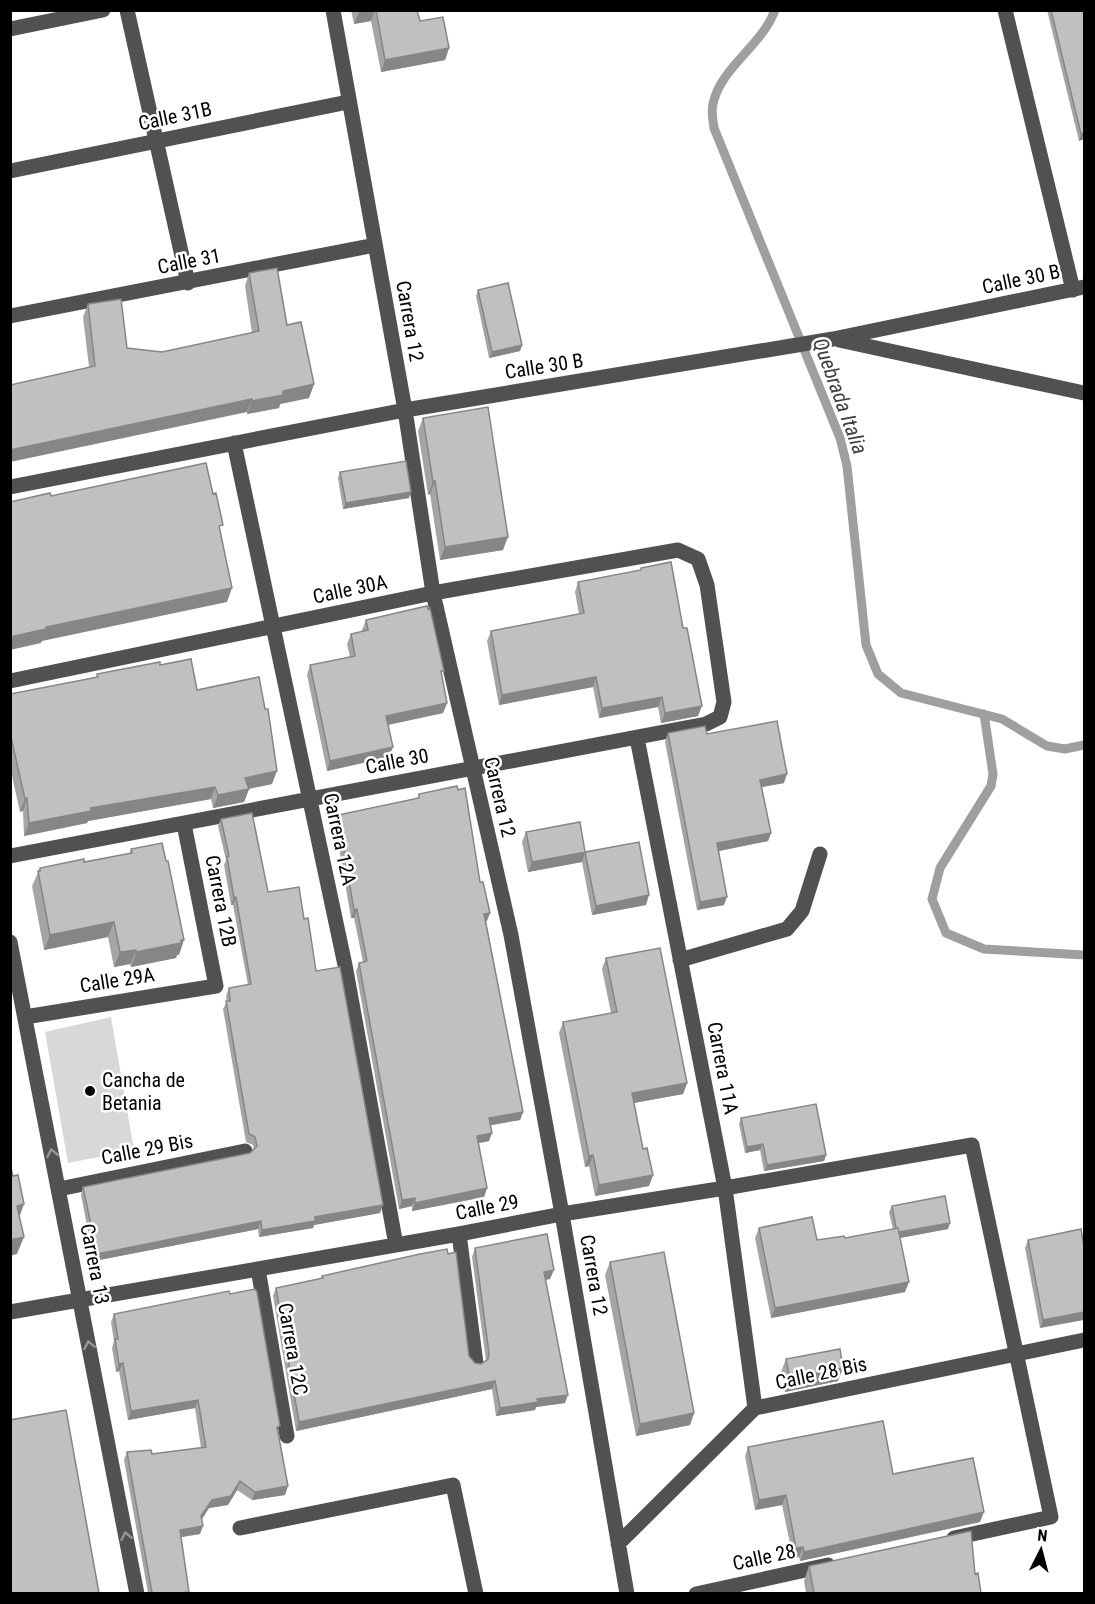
<svg xmlns="http://www.w3.org/2000/svg" width="1095" height="1604" font-family="'Roboto Condensed',sans-serif">
	<style>
		.green { fill: #d8d8d8 }
		.lines { fill: none; stroke-linecap: round; stroke-linejoin: round }
		.stream { stroke: #9f9f9f; stroke-width: 9 }
		.minor { stroke: #515151; stroke-width: 15 }
		.wall { fill: #a5a5a5 }
		.shaded-wall { fill: #868686 }
		.building { fill: #c0c0c0; stroke: #868686; stroke-width: 1.5 }
		.oneway { stroke: #979797 }
		.poi-dot { fill: #000; stroke: #fff; stroke-width: 2 }
		.labels { text-anchor: middle; stroke-width: 5; stroke-linejoin: round; paint-order: stroke }
		.street-label { font-size: 20px; fill: #000; stroke: #fff }
		.poi-label { font-size: 20px; fill: #000; stroke: #fff; text-anchor: start }
		.water-label { font-size: 21px; font-style: italic; fill: #404040; stroke: #fff }
	</style>
	<rect width="100%" height="100%" fill="#fff"/>
	<!-- green -->
	<path class="green" d="M111,1017L134,1150L68,1163L45,1032Z"/>
	<g class="lines">
		<!-- stream -->
		<path class="stream" d="M775,10C762,46 720,68 713,104C711,111 713,121 714,128L840,438L847,466L866,645L878,674L901,693L1002,719L1047,746L1065,749L1084,745
			M984,714L993,774L991,786L940,868L932,899L946,933L984,949L1084,955"/>
		<!-- minor -->
		<path class="minor" d="M127,10L188,283
			M333,10L405,410L433,593L511,935L562,1214L627,1594
			M1005,10L1073,290
			M10,29L103,10
			M10,171L348,102
			M10,316L375,245
			M839,340L1084,393
			M234,443L345,965L396,1245
			M10,487L405,410L833,339L1084,287
			M10,681L433,593L678,550L698,559L707,585L724,702L720,717L706,724L10,856
			M637,738L725,1188L755,1408
			M10,942L137,1594
			M680,960L787,929L802,911L820,854
			M25,1017L216,986L184,824
			M59,1189L245,1151
			M459,1234L476,1363
			M258,1269L287,1436
			M10,1312L459,1234L562,1214L725,1188L972,1145L1051,1517L954,1538
			M240,1528L453,1485L476,1594
			M618,1544L755,1408L1084,1340
			M696,1594L828,1565"/>
	</g>
	<!-- wall -->
	<path class="wall" d="M351,10H417L420,21L449,48L445,60L381,72L371,21L354,24Z
		M1047,10H1084V139L1079,141Z
		M249,273L287,325L314,384L309,398L280,404L279,408L247,414V412L89,367L83,317L88,304L127,348L162,352L252,333L245,286Z
		M478,290L522,345L520,351L489,358L476,296Z
		M423,418L503,550L440,560L430,494L428,495L418,431Z
		M340,472L409,498L343,509L338,478Z
		M641,568L698,716L661,723L658,707L599,718L593,687L499,705L487,641L491,631L579,614L575,592L578,582L640,570Z
		M366,620L442,677L447,703L443,713L388,725L389,757L327,771L307,675L310,665L350,657L347,644L351,634L362,632V630Z
		M160,665L197,690L272,784L249,789L244,802L213,808L211,799L88,821L87,823L24,836L23,811L20,812L10,767V694L96,677L97,674Z
		M668,733L707,734L784,783L762,787L771,833L768,841L719,851L724,905L697,910L665,742Z
		M419,794L487,921H486L523,1112L520,1120L491,1125L489,1141L478,1143L487,1188L484,1197L412,1211V1206L399,1209L356,971L359,963L363,962L354,918H351L335,824L338,815L417,798Z
		M221,819L268,892L304,919L316,971L380,1213L314,1225L313,1228L259,1237L258,1229L94,1261L81,1195L83,1187L250,1153L254,1149L253,1145L246,1142L223,1009L227,1001L226,996L229,988L248,985L233,905H231L224,865L226,860L218,826Z
		M526,832L585,852L646,905L592,915L582,862L528,872L522,842Z
		M131,849L179,955H177L176,958L131,967L130,964L114,967L108,937L44,950L32,886L40,868L84,862L130,853Z
		M606,958L687,1083L683,1094L634,1103L643,1149L653,1175L649,1186L595,1196L589,1166L585,1167L559,1033L563,1022L611,1013L602,969Z
		M741,1118L826,1155L824,1161L764,1171L760,1150L745,1153L739,1124Z
		M892,1206L948,1229L900,1238L905,1292L771,1318L755,1238L759,1228L817,1240L845,1238L893,1229L889,1212Z
		M1028,1240L1084,1247L1040,1328L1025,1248Z
		M475,1248L550,1279L546,1280L565,1403L536,1407L535,1410L496,1416L492,1389L296,1431L273,1296L276,1288L321,1278L322,1276L469,1356L475,1363L481,1364L486,1361L472,1257Z
		M610,1262L694,1413L690,1425L636,1436L605,1275Z
		M114,1314L278,1431L285,1495L252,1500L237,1490L228,1505L209,1508L202,1519L200,1534L181,1537L189,1592L188,1593H148L124,1460L127,1452L152,1454L201,1448L195,1408L128,1420L119,1371L116,1372L112,1348L114,1341L111,1322Z
		M786,1359L838,1381L785,1392L781,1372Z
		M748,1447L893,1474L980,1522L800,1561L799,1557L793,1558L782,1505L755,1510L745,1456Z
		M809,1566L975,1574L981,1593H806L804,1581Z"/>
	<!-- shaded-wall -->
	<path class="shaded-wall" d="M367,10H375L371,21L354,24L359,12Z
		M449,48L445,60L381,72L385,60Z
		M1084,133V139L1079,141L1081,134Z
		M522,345L520,351L489,358L492,352Z
		M314,384L309,398L280,404L279,408L247,414L252,401L283,391Z
		M252,399L247,412L10,462V450Z
		M435,481L430,494L428,495L433,482Z
		M411,492L409,498L343,509L346,503Z
		M508,537L503,550L440,560L445,547Z
		M232,588L227,602L42,641L41,643L10,650V637L46,627Z
		M596,677L593,687L499,705L502,695Z
		M662,697L658,707L599,718L602,708Z
		M447,703L443,713L382,726L386,716Z
		M702,706L698,716L661,723L665,713Z
		M393,747L389,757L327,771L330,761Z
		M277,771L272,784L241,790L245,778Z
		M787,774L784,783L757,788L760,780Z
		M215,787L211,799L88,821L87,823L24,836L29,823L91,808Z
		M249,789L244,802L213,808L218,795Z
		M27,798L23,811L20,812L25,799Z
		M771,833L768,841L714,852L717,843Z
		M585,852L582,862L528,872L532,862Z
		M649,895L646,905L592,915L596,906Z
		M236,897L233,905H231L234,898Z
		M727,897L724,905L697,910L700,902Z
		M357,909L354,918H351L354,910Z
		M490,913L487,921L481,922L484,914Z
		M114,922L108,937L44,950L50,935Z
		M181,940H184L179,955H177L176,958L131,967L136,952Z
		M136,950L130,964L114,967L120,952Z
		M687,1083L683,1094L628,1104L632,1093Z
		M523,1112L520,1120L486,1126L489,1118Z
		M492,1133L489,1141L474,1144L477,1136Z
		M763,1144L760,1150L745,1153L747,1147Z
		M593,1155L589,1166L585,1167L589,1156Z
		M826,1155L824,1161L764,1171L767,1165Z
		M653,1175L649,1186L595,1196L599,1185Z
		M487,1188L484,1197L412,1211L415,1203Z
		M415,1198L412,1206L399,1209L402,1200Z
		M24,1204L18,1221L17,1206Z
		M383,1205L380,1213L314,1225L313,1228L259,1237L262,1230L315,1217Z
		M261,1221L258,1229L94,1261L97,1254Z
		M950,1223L948,1229L894,1239L896,1233Z
		M24,1237L17,1254L10,1256V1240Z
		M554,1270L550,1279L541,1280L544,1272Z
		M909,1282L905,1292L771,1318L775,1308Z
		M1084,1312V1320L1040,1328L1043,1320Z
		M123,1363L119,1371L116,1372L119,1364Z
		M843,1368L838,1381L785,1392L790,1379Z
		M495,1381L492,1389L296,1431L299,1422Z
		M568,1395L565,1403L536,1407L535,1410L496,1416L500,1408L537,1399Z
		M198,1400L195,1408L128,1420L131,1411Z
		M694,1413L690,1425L636,1436L640,1424Z
		M240,1481L237,1490L228,1505L209,1508L198,1525L201,1516L212,1500Z
		M288,1486L285,1495L252,1500L255,1492Z
		M786,1495L782,1505L755,1510L759,1500Z
		M984,1512L980,1522L800,1561L804,1552Z
		M203,1526L200,1534L176,1538L180,1530Z
		M803,1547L799,1557L793,1558L796,1548Z"/>
	<!-- building -->
	<path class="building" d="M376,10H417L420,21L443,17L449,48L385,60Z
		M1051,10H1084V133L1081,134Z
		M277,268L287,325L301,322L314,384L283,391V395L252,401V399L10,450V385L95,366L88,304L121,299L127,348L162,352L259,331L249,273Z
		M508,283L522,345L492,352L478,290Z
		M488,407L508,537L445,547L435,481L433,482L423,418Z
		M406,461L411,492L346,503L340,472Z
		M206,463L213,494L216,493L223,525L219,526L232,588L46,627V629L10,637V502L50,493L51,496Z
		M671,562L683,628H687L702,706L665,713L662,697L602,708L596,677L502,695L491,631L584,613L578,582L641,570V568Z
		M427,606L428,609L430,608L444,671H441L447,703L386,716L393,747L330,761L310,665L355,656L351,634L368,630L366,620Z
		M191,659L197,690L259,677L265,709H268L277,771L245,778L249,789L218,795L215,787L91,808V811L29,823L27,798L25,799L10,733V694L98,677L97,674L160,662V665Z
		M777,721L787,774L760,780L771,833L717,843L727,897L700,902L668,733L705,726L707,734Z
		M457,786L458,790L465,788L480,882H483L490,913L484,914L523,1112L489,1118L492,1133L477,1136L487,1188L415,1203V1198L402,1200L359,963L367,961L357,909L354,910L338,815L419,798V794Z
		M252,813L268,892L299,887L304,919L308,918L316,971L340,967L383,1205L315,1217V1221L262,1230L261,1221L97,1254L83,1187L250,1153L257,1146L255,1137L249,1134L226,1001H230L229,988L251,984L236,897L234,898L227,857L229,856L221,819Z
		M580,822L585,852L639,842L649,895L596,906L585,852L532,862L526,832Z
		M162,843L166,861H168L184,940H181V943L136,952V950L120,952L114,922L50,935L38,871H40V868L84,859V862L132,853L131,849Z
		M660,948L687,1083L632,1093L643,1149L647,1148L653,1175L599,1185L593,1155L589,1156L563,1022L617,1012L606,958Z
		M816,1104L826,1155L767,1165L763,1144L747,1147L741,1118Z
		M10,1164L13,1176L18,1175L24,1204L17,1206L24,1237L10,1240Z
		M945,1196L950,1223L899,1232L898,1228H896L892,1206Z
		M812,1217L817,1240L844,1236L845,1238L898,1228L909,1282L775,1308L759,1228Z
		M1081,1229L1084,1247V1312L1043,1320L1028,1240Z
		M547,1234L554,1270L544,1272L568,1395L537,1399L538,1402L500,1408L495,1381L299,1422L276,1288L323,1278L322,1276L420,1254L447,1249L448,1254L456,1252L469,1356L475,1363L481,1364L488,1359L489,1353L475,1248Z
		M664,1252L694,1413L640,1424L610,1262Z
		M255,1289L257,1292L280,1426L277,1427L288,1486L255,1492L240,1481L231,1496L212,1500L201,1516L203,1526L180,1530L189,1592L179,1593H152L127,1452L151,1450L152,1454L206,1447L198,1400L131,1411L123,1363L119,1364L115,1339H118L114,1314L229,1291L230,1294Z
		M840,1349L843,1368L790,1379L786,1359Z
		M66,1410L99,1593H10V1420Z
		M883,1421L893,1474L973,1458L984,1512L804,1552L803,1547L796,1548L786,1495L759,1500L748,1447Z
		M971,1531L975,1574L978,1573L981,1593H814L809,1566Z"/>
	<!-- one-way arrows -->
	<defs><path id="oneway-chevron" d="M-2-3.5L2.5 0L-2 3.5" fill="none" stroke-width="1.6" stroke-linecap="round" stroke-linejoin="round" transform="scale(1.5)"/></defs>
	<g class="oneway">
		<use href="#oneway-chevron" transform="translate(52 1153) rotate(-101)"/>
		<use href="#oneway-chevron" transform="translate(89 1345) rotate(-101)"/>
		<use href="#oneway-chevron" transform="translate(126 1536) rotate(-101)"/>
	</g>
	<!-- markers -->
	<circle class="poi-dot" cx="90" cy="1091" r="6"/>
	<g class="labels">
		<!-- street labels -->
		<g class="street-label">
			<text transform="translate(175 116) rotate(-12)" y="7">Calle 31B</text>
			<text transform="translate(189 261) rotate(-11)" y="7">Calle 31</text>
			<text transform="translate(1021 279) rotate(-12)" y="7">Calle 30 B</text>
			<text transform="translate(410 321) rotate(80)" y="7">Carrera 12</text>
			<text transform="translate(544 366) rotate(-9)" y="7">Calle 30 B</text>
			<text transform="translate(350 589) rotate(-12)" y="7">Calle 30A</text>
			<text transform="translate(397 761) rotate(-11)" y="7">Calle 30</text>
			<text transform="translate(500 797) rotate(77)" y="7">Carrera 12</text>
			<text transform="translate(340 839) rotate(78)" y="7">Carrera 12A</text>
			<text transform="translate(221 901) rotate(79)" y="7">Carrera 12B</text>
			<text transform="translate(117 980) rotate(-9)" y="7">Calle 29A</text>
			<text transform="translate(723 1068) rotate(79)" y="7">Carrera 11A</text>
			<text transform="translate(147 1149) rotate(-11)" y="7">Calle 29 Bis</text>
			<text transform="translate(487 1207) rotate(-11)" y="7">Calle 29</text>
			<text transform="translate(95 1264) rotate(79)" y="7">Carrera 13</text>
			<text transform="translate(594 1275) rotate(80)" y="7">Carrera 12</text>
			<text transform="translate(293 1349) rotate(80)" y="7">Carrera 12C</text>
			<text transform="translate(821 1373) rotate(-12)" y="7">Calle 28 Bis</text>
			<text transform="translate(764 1557) rotate(-12)" y="7">Calle 28</text>
		</g>
		<!-- poi labels -->
		<g class="poi-label">
			<text x="102" y="1087">Cancha de<tspan x="102" dy="23">Betania</tspan></text>
		</g>
		<!-- water labels -->
		<g class="water-label">
			<text transform="translate(840 396) rotate(70)" y="7">Quebrada Italia</text>
		</g>
	</g>
	<!-- border -->
	<rect width="1095" height="1604" fill="none" stroke="#000000" stroke-width="24"/>
	<!-- north arrow -->
	<g transform="translate(1041 1550) rotate(6)" stroke="#ffffff" stroke-width="4.5" paint-order="stroke">
	<path d="M0-4.5L10 22L0 15L-10 22Z" fill="#000000"/>
	<text y="-9" font-size="16" font-weight="bold" text-anchor="middle" fill="#000000">N</text>
	</g>
</svg>
